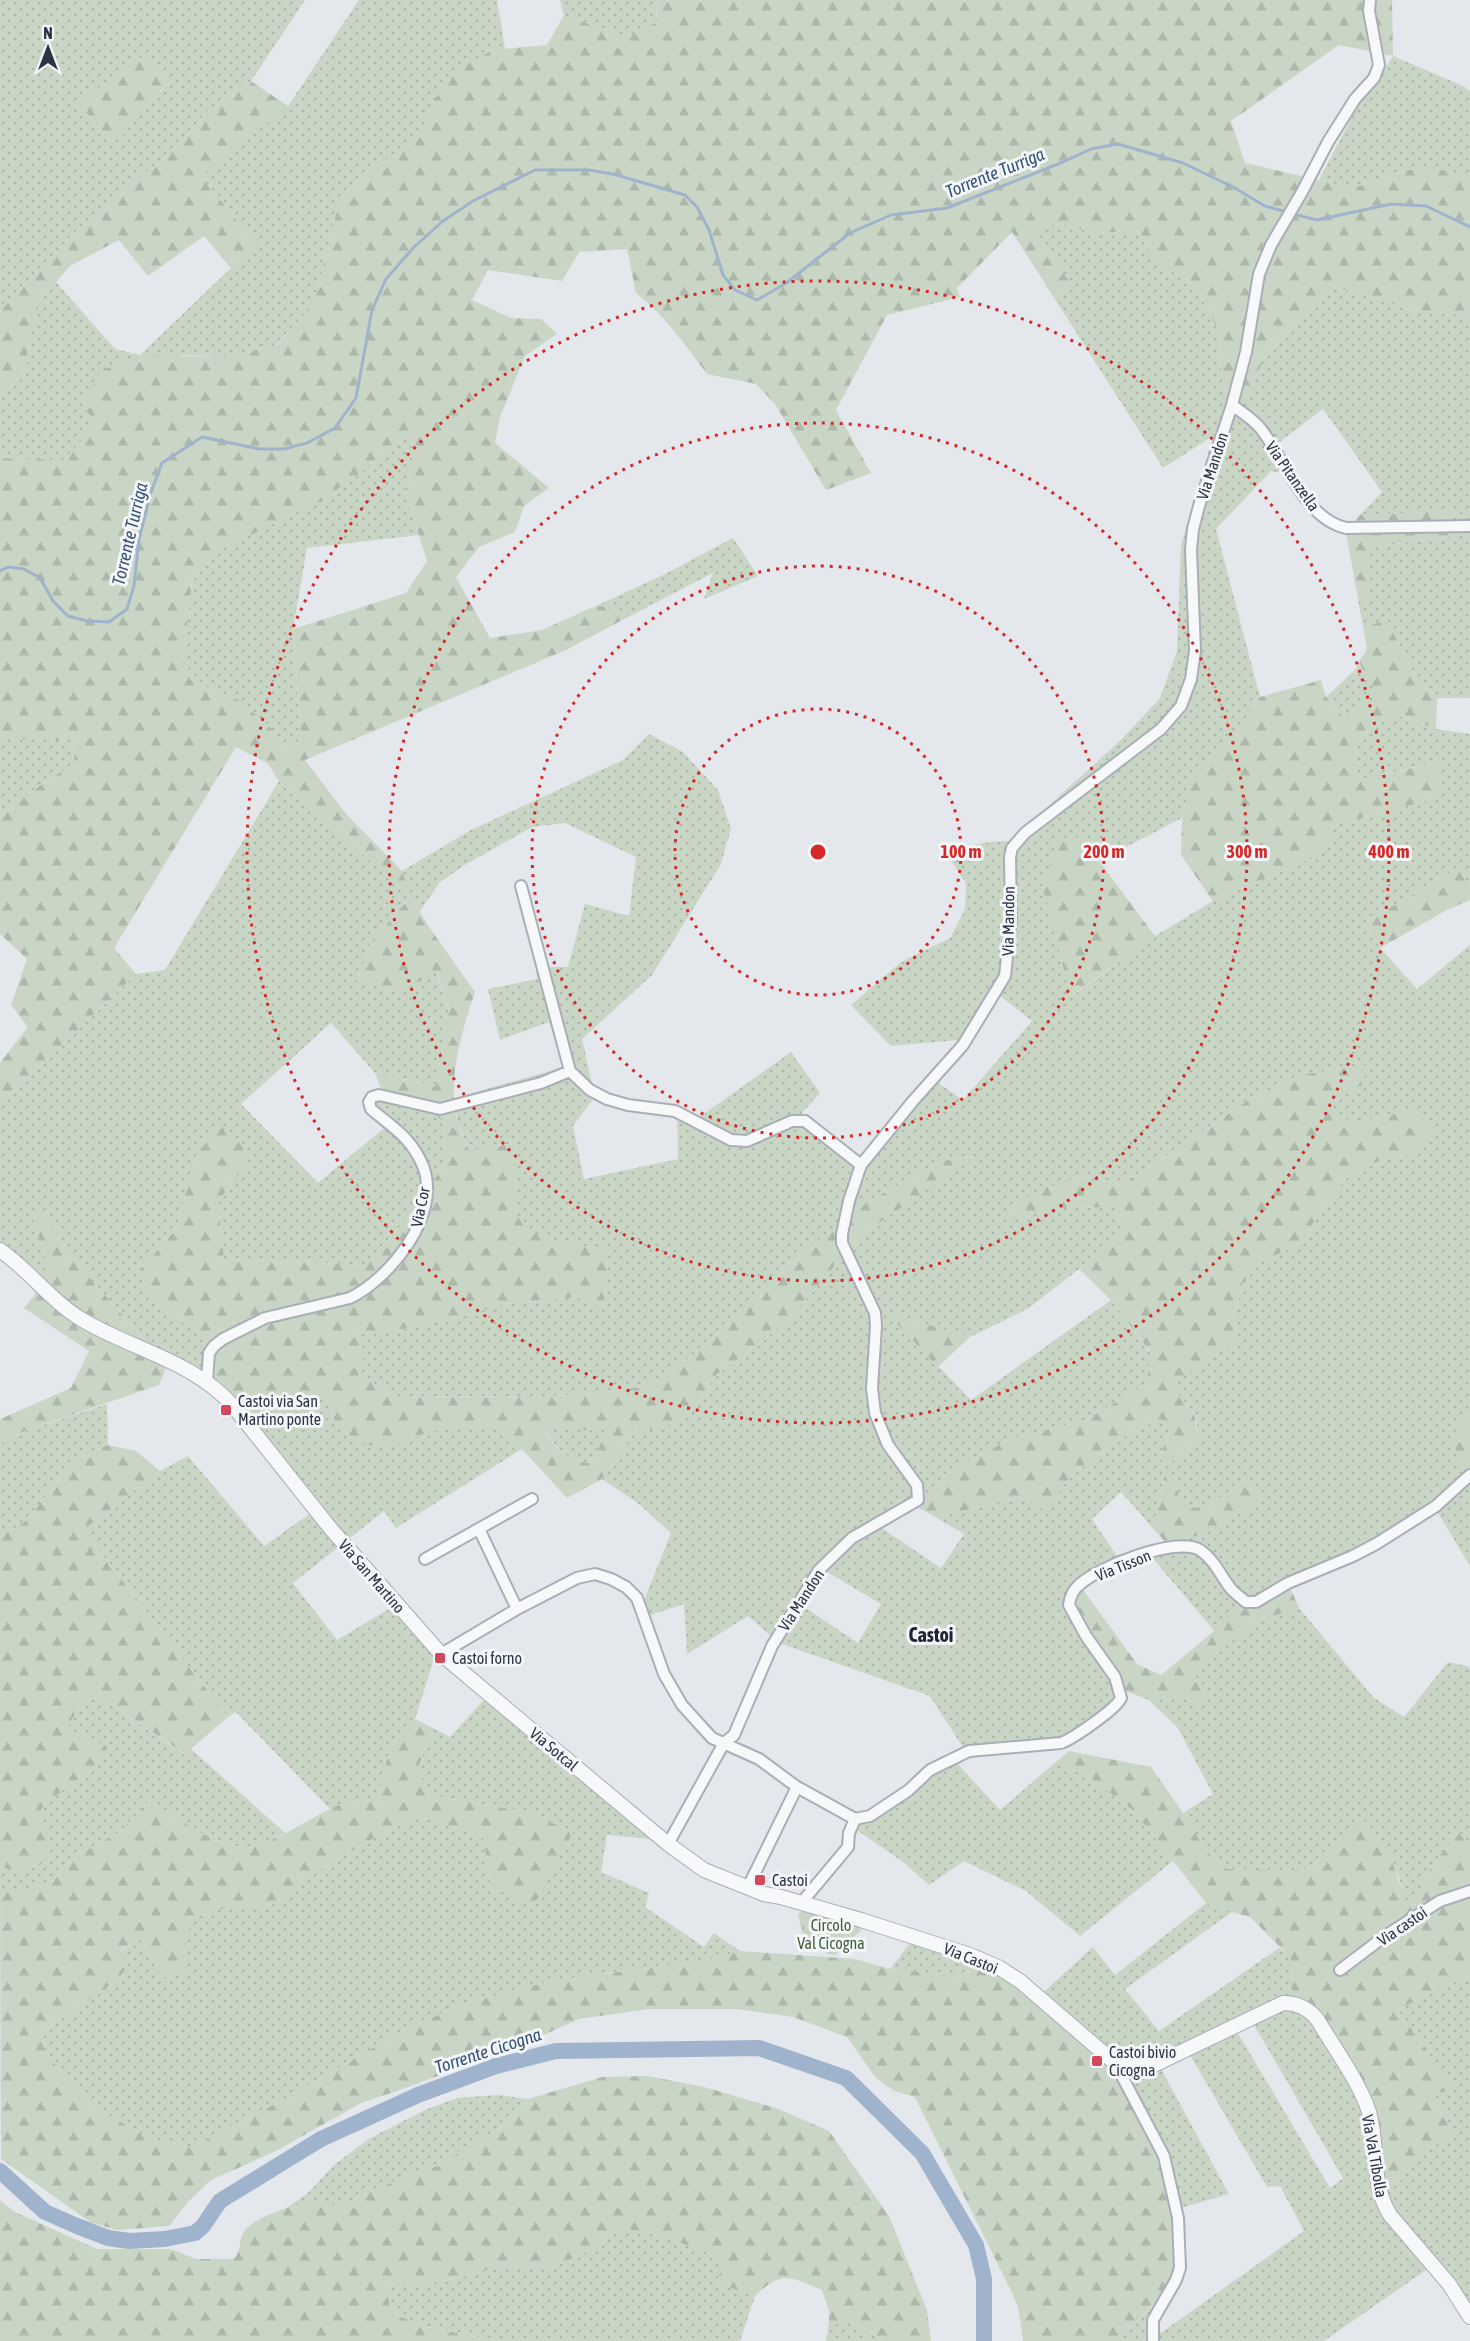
<svg xmlns="http://www.w3.org/2000/svg" width="1470" height="2341" font-family="'Asap Condensed',sans-serif">
	<style>
		.grass { fill: url(#grass-dots); fill-rule: evenodd }
		.forest { fill: url(#forest-firs); fill-rule: evenodd }
		.park { fill: url(#park-tufts) }
		.lines { fill: none; stroke-linecap: round; stroke-linejoin: round }
		.stream { stroke: #9fb4cc; stroke-width: 3 }
		.river { stroke: #9fb4cc; stroke-width: 16 }
		.minor-casing { stroke: #a9aeb7; stroke-width: 14 }
		.tertiary-casing { stroke: #a9aeb7; stroke-width: 16 }
		.minor { stroke: #f7f8fa; stroke-width: 10 }
		.tertiary { stroke: #f7f8fa; stroke-width: 14 }
		.ring { fill: none; stroke: #d62828; stroke-width: 3; stroke-dasharray: 3 6 }
		.poi-dot { fill: #d1495b; stroke: #f4f6f9; stroke-width: 2 }
		.labels { text-anchor: middle; stroke-width: 6; stroke-linejoin: round; paint-order: stroke }
		.street-label { font-size: 16px; fill: #2b3445; stroke: #f4f6f9 }
		.poi-label { font-size: 16px; fill: #2b3445; stroke: #f4f6f9; text-anchor: start }
		.park-label { font-size: 16px; fill: #3f6138; stroke: #f4f6f9 }
		.water-label { font-size: 18px; font-style: italic; fill: #34527a; stroke: #f4f6f9 }
		.quarter-label { font-size: 20px; font-weight: bold; fill: #1d2536; stroke: #f4f6f9 }
		.centre { fill: #d62828; stroke: #f4f6f9; stroke-width: 3 }
		.ring-label { font-size: 18px; text-anchor: middle; font-weight: bold; fill: #d62828; stroke: #f4f6f9; stroke-width: 6; stroke-linejoin: round; paint-order: stroke }
	</style>
	<defs>
		<pattern id="grass-dots" width="8" height="8" patternUnits="userSpaceOnUse" patternTransform="scale(1.5)"><rect width="8" height="8" fill="#c9d6c5"/><path d="M2 2h.1M6 6h.1" fill="none" stroke="#adb8ab" stroke-width="1.8" stroke-linecap="round"/></pattern>
		<pattern id="forest-firs" width="22" height="20" patternUnits="userSpaceOnUse" patternTransform="scale(1.5)"><rect width="22" height="20" fill="#c9d6c5"/><path d="M5 1l3.5 6h-7zM16 11l3.5 6h-7z" fill="#adb8ab"/></pattern>
		<pattern id="park-tufts" width="24" height="20" patternUnits="userSpaceOnUse" patternTransform="scale(1.5)"><rect width="24" height="20" fill="#c9d6c5"/><path d="M3 7l-1-3M5 7V3M7 7l1-3M15 17l-1-3M17 17v-4M19 17l1-3" fill="none" stroke="#adb8ab"/></pattern>
	</defs>
	<rect width="100%" height="100%" fill="#e4e7ec"/>
	<!-- grass -->
	<path class="grass" d="M0,0H305L251,81L206,112L177,148L140,177L105,210L74,233L0,311ZM147,53L169,83L148,104Z
		M359,0H497L505,49L493,50L435,100L420,137L355,181L338,206L314,304L276,345L226,357L181,355L96,425L63,461L0,458V394L9,389L26,367L30,334L40,301L56,282L115,349L140,355L256,244L201,176L278,99L288,106Z
		M560,0H656L657,22L626,37L564,15Z
		M1393,56L1463,86L1470,91V178L1442,170H1409L1353,188L1319,180L1353,115Z
		M1061,224L1095,233L1136,231L1160,264L1195,285L1218,330L1223,391L1248,396L1263,360L1330,285L1412,310L1463,315L1470,318V698H1437L1415,677L1387,620L1363,627L1358,599L1370,596V547L1450,537L1451,511L1360,515L1382,492L1323,409L1269,450L1283,473L1271,471L1216,529L1260,697L1239,730L1192,775L1182,818L1099,861L1087,837L1056,936L1072,996L1155,936L1213,901L1321,854L1335,825L1436,798L1438,762L1363,779L1353,766L1358,738L1394,714L1436,729L1470,734V888L1459,867L1364,923L1380,948L1417,989L1470,945V1411L1450,1439L1470,1481V1566L1437,1511L1290,1587L1242,1608L1215,1632L1151,1556L1167,1544L1203,1534L1262,1500L1248,1481L1205,1507L1181,1508L1176,1484L1165,1474L1153,1528L1121,1492L1092,1519L1123,1565L1081,1587L1075,1610L1080,1613L1126,1691L1100,1720L1061,1747L964,1749L930,1696L779,1643L748,1616L687,1654L684,1604L647,1616L643,1603L671,1533L639,1504L602,1479L634,1432L665,1427L691,1412L717,1374L754,1348L790,1318L861,1235L973,1157L940,1161L863,1205L789,1264L757,1301L685,1361L644,1387L584,1394L536,1397L396,1396L359,1375L363,1353L359,1334L436,1325L504,1304L576,1297L603,1307L609,1250L557,1242L525,1229L513,1206L517,1143L469,1151L457,1120L455,1098L564,1067L549,1022L500,1040L488,989L537,979L536,967H568L585,904L629,916L636,857L565,823L532,827L465,865L440,882L420,911L411,897L370,943L357,981L398,992L436,971L449,1009L436,1086L375,1073L331,1023L241,1104L318,1183L390,1123L373,1112L372,1097L435,1112L444,1124L447,1161L411,1214L366,1265L224,1259L218,1202L252,1155L197,1153L176,1229L138,1272L158,1308L215,1341L216,1385L167,1366L69,1254L44,1208L33,1219L46,1260L36,1293L11,1263L0,1256V1104L136,974L165,970L279,781L410,896L402,871L471,830L623,760L649,734L683,752L718,790L731,829L721,864L652,975L582,1039L595,1097L573,1126L584,1179L678,1159L677,1108L698,1118L791,1052L820,1093L801,1114L866,1168L937,1082L963,1100L1032,1021L991,989L959,1040L891,1046L851,1005L901,962L950,938L965,909L966,883L946,853C967,845 987,841 1010,841L1122,739L1160,698L1177,651L1181,546L1213,436L1163,468L1058,304L1070,283L1033,227ZM1301,1075L1364,1084L1332,1102L1336,1118L1357,1122L1414,1110L1417,1153L1373,1163L1348,1176L1318,1213L1305,1241L1259,1263L1242,1285L1234,1318L1235,1342L1170,1384L1196,1416L1198,1440L1181,1457L1163,1465L1160,1455L1170,1433L1160,1419L1115,1441L1071,1476L1044,1509L1021,1498L935,1517L964,1534L941,1568L877,1525L917,1507L921,1509L945,1474L1010,1439L1086,1420L1146,1384L1151,1354L1111,1300L971,1400L887,1313L970,1337L1029,1308L1079,1269L1122,1231L1115,1207L1059,1208L1007,1219L1013,1206L1079,1176L1123,1185L1247,1101ZM817,1566L881,1604L858,1643L794,1600Z
		M418,435L406,493L419,535L307,548L293,629L301,739L284,752L274,731L239,701L204,686L183,663L192,581L221,549L264,527L360,473L397,441Z
		M733,538L758,576L704,599L713,573L630,616L598,605L663,575Z
		M1359,662L1379,696L1344,717L1326,697L1355,670Z
		M0,735L27,740H73L75,764L32,791L0,816Z
		M325,1395L334,1420L407,1442L427,1432L456,1427H494L522,1449L396,1528L384,1511L293,1583L337,1640L394,1606L435,1656L415,1719L396,1739L386,1763L377,1802L353,1801L331,1810L236,1712L228,1717L83,1530L160,1471L188,1456L264,1546L318,1508L259,1434Z
		M107,1404L108,1445L75,1460L26,1521L0,1537V1444L22,1432Z
		M541,1424L564,1430H605L598,1451L588,1463C562,1458 555,1446 541,1424Z
		M1299,1608L1373,1697L1404,1717L1448,1662L1470,1667V1843L1458,1833L1430,1868L1416,1899L1405,1901L1399,1877L1365,1822L1330,1853L1306,1869L1285,1871L1253,1870L1227,1869L1207,1852L1183,1813L1213,1794L1178,1728L1149,1700L1169,1695L1196,1702L1208,1697L1193,1674L1256,1621Z
		M493,1690L660,1840L607,1835L601,1872L649,1893L645,1907L704,1947L714,1933L740,1951L705,1961L554,1980L461,2005L405,2029L294,2094L192,2147L148,2138L96,2107L72,2088L44,2049L43,2031L118,1980L121,1951L140,1938L162,1977L185,1974V1947L191,1918L222,1909L275,1904L304,1879L379,1835L418,1816L483,1835L491,1889L565,1843L573,1832L528,1812L429,1795L418,1767L433,1728L450,1737Z
		M84,1696L108,1702L184,1754L191,1749L285,1833C277,1837 268,1844 259,1846C220,1854 181,1820 150,1800L120,1832L76,1856L54,1880L14,1894L0,1889V1867L22,1872L51,1860L40,1809L68,1786L96,1767L106,1746L66,1731Z
		M954,1760L1000,1810L1057,1761L1093,1780L1134,1811L1173,1861L1080,1936L1026,1891L964,1861L929,1885L903,1862L857,1830L863,1816H870Z
		M1206,1903L1213,1907L1232,1912L1125,1989L1159,2031L1279,1948L1292,1958L1291,1978L1364,2110L1396,2186L1418,2157L1452,2134L1398,2010L1433,1991L1470,1976V2314L1429,2268L1324,2341H1115L1152,2307L1161,2333L1304,2231L1280,2186L1267,2187L1190,2055L1161,2069L1229,2194L1174,2210L1156,2156L1118,2079L1035,2000L1093,1947L1115,1975ZM1253,2023L1343,2178L1330,2188L1236,2030Z
		M912,1941L985,1965L961,1977L890,1969Z
		M498,2095L528,2099L497,2131L463,2148L444,2164L408,2175L337,2207C319,2200 305,2203 287,2208L308,2193L334,2165L370,2138L425,2110L457,2098Z
		M628,2229L660,2235L721,2258L725,2286L755,2296L740,2341H499L427,2327L398,2316L389,2305L390,2287L393,2283L425,2284L458,2278L491,2269L558,2265L599,2246L617,2232Z
		M829,2322H852L884,2341H826Z"/>
	<!-- forest -->
	<path class="forest" d="M656,0H1392L1393,56L1339,45L1231,121L1245,163L1353,188L1409,170H1442L1470,178V318L1463,315L1412,310L1330,285L1263,360L1248,396L1223,391L1218,330L1195,285L1160,264L1136,231L1095,233L1061,224L1033,227L1070,283L1058,304L1012,232L957,288L960,297L887,315L836,410L871,473L826,490L775,404L756,384L707,374C685,345 665,315 636,293L627,249L579,252L562,281L488,270L472,300L511,318L541,319L557,334L525,356L500,417L495,443L549,488L524,506L515,532L479,547L456,577L490,638L542,630L598,605L630,616L566,650L305,760L347,815L402,871L411,897L429,927L475,992C462,1031 447,1079 457,1120C460,1131 465,1141 469,1151L517,1143L513,1206L525,1229L557,1242L609,1250L603,1308L576,1297L504,1304L436,1325L359,1334L364,1353L359,1375L396,1396L536,1397L584,1394L644,1387L685,1361L757,1301L789,1264L863,1205L940,1161L975,1157L861,1235L790,1318L754,1348L717,1374L691,1412L665,1427L634,1432L602,1479L567,1498L522,1449L494,1427H456L427,1432L407,1442L377,1447L348,1439L334,1420L325,1395L259,1434L216,1385L215,1341L158,1308L138,1272L176,1229L197,1153L222,1125L252,1155L218,1202L224,1259L366,1265L411,1214L447,1161L444,1124L435,1113L384,1096L375,1073L436,1086L449,1009L437,972L398,992L357,981L370,943L411,897L279,781L268,764L236,747L114,948L136,974L0,1104V1063L28,1027L11,1005L27,959L0,934V816L32,791L75,763L73,740H27L0,735V458L63,460L96,425L83,404L101,371L140,355L226,357L277,345L314,303L338,206L355,181L420,137L435,99L455,71L493,50L547,45L564,15L626,37L657,22ZM417,435L406,493L427,561L406,593L293,629L301,739L284,751L274,731L239,700L204,686L183,663L192,581L221,549L319,502L360,473L397,441ZM542,1425L564,1430H605L598,1451L588,1463C565,1459 551,1445 542,1425Z
		M147,53L169,82L148,104L119,140L105,134L78,103Z
		M251,81L288,106L201,176L256,244L231,268L204,236L148,276L119,240L70,266L40,301L30,334L26,367L9,389L0,394V311L74,233L105,210L140,177L177,148L206,112Z
		M1451,511L1450,537L1370,547V596L1358,599L1346,532L1360,515Z
		M1387,620L1415,677L1437,698L1436,729L1394,714L1358,738L1353,766L1363,779L1439,762L1437,798L1335,825L1321,854L1213,901L1181,855L1182,818L1192,775L1239,730L1260,697L1321,680L1326,697L1344,717L1378,696L1359,662L1367,649L1363,627Z
		M1087,837L1099,861L1155,936L1071,996L1043,889L1058,838Z
		M1459,867L1470,888V900L1447,910L1380,948L1364,923Z
		M1366,1065L1364,1084L1332,1102L1336,1117L1357,1122L1414,1110L1434,1131L1417,1153L1373,1163L1348,1176L1318,1213L1305,1241L1259,1263L1242,1285L1234,1318L1235,1342L1171,1384L1195,1416L1198,1440L1181,1457L1163,1465L1160,1455L1170,1433L1160,1419L1115,1441L1071,1476L1044,1510L1021,1498L935,1517L921,1509L945,1474L1010,1439L1086,1420L1146,1384L1151,1353L1111,1300L1079,1269L1122,1231L1115,1207L1059,1208L1006,1220L1013,1206L1045,1188L1079,1176L1123,1185L1247,1101L1301,1075Z
		M44,1208L69,1254L167,1366L159,1385L22,1432L0,1444V1419L71,1388L89,1351L24,1308L36,1293L46,1260L33,1219Z
		M886,1312L970,1337L938,1367Z
		M1470,1411V1481L1450,1439Z
		M108,1445L136,1451L160,1471L83,1530L228,1717L185,1754L108,1702L84,1696L66,1731L107,1746L96,1767L68,1786L41,1809L51,1860L22,1872L0,1867V1537L26,1521L75,1460Z
		M1165,1474L1176,1484L1181,1508L1205,1507L1248,1481L1262,1500L1203,1534L1167,1544L1153,1528Z
		M1081,1587L1137,1664L1161,1675L1242,1608L1290,1587L1299,1608L1256,1621L1194,1674L1208,1698L1196,1702L1169,1695L1149,1700L1126,1691L1080,1613L1075,1610Z
		M415,1719L433,1728L418,1767L429,1795L528,1812L573,1832L533,1907L491,1889L483,1835L418,1816L379,1835L304,1879L275,1904L222,1909L191,1918L185,1947V1974L162,1977L140,1938L121,1950L126,1967L118,1980L43,2031L44,2049L72,2088L96,2107L148,2138L192,2147L294,2094L405,2029L461,2005L554,1980L705,1961L740,1951L855,1959L890,1969L961,1977L985,1965L1019,1985L1100,2046L1156,2156L1174,2210L1176,2263L1162,2297L1115,2341H1023L1018,2305L915,2097L894,2091L875,2077L847,2037L793,2017L737,2009H649L579,2019L519,2046L397,2091L361,2103L276,2151L211,2180L188,2202L169,2226L117,2230L90,2222L1,2159L0,1889L14,1894L54,1880L75,1856L120,1832L150,1800C174,1816 199,1835 226,1844C267,1860 314,1807 354,1801C361,1800 370,1802 377,1802L386,1763L396,1739Z
		M1069,1751L1151,1767L1183,1813L1207,1852L1227,1869L1285,1871L1306,1869L1330,1853L1365,1821L1387,1848L1406,1901L1416,1898L1430,1868L1458,1833L1470,1843V1976L1433,1991L1398,2010L1453,2087L1435,2095L1452,2134L1418,2157L1396,2186L1373,2179L1364,2110L1317,2026L1292,2006L1291,1958L1250,1917L1213,1907L1206,1903L1134,1811L1093,1780L1057,1761Z
		M648,2076L704,2087L776,2108L829,2131L889,2216L927,2310L931,2341H884L852,2322H829V2311L822,2290C790,2277 782,2270 755,2296L725,2286L717,2279L723,2268L721,2258L660,2235L628,2229L617,2232L599,2246L558,2265L491,2269L458,2278L425,2284L393,2283L390,2287L389,2305L398,2316L427,2327L499,2341H0V2200L15,2212L97,2249H171L196,2259H234C242,2251 238,2239 245,2230C258,2215 305,2199 324,2202C329,2203 333,2205 337,2207L408,2175L444,2164L463,2148L497,2131L528,2099L602,2077Z"/>
	<!-- park -->
	<path class="park" d="M804,1908L863,1928L835,1955L828,1954L802,1932L798,1915Z"/>
	<g class="lines">
		<!-- stream -->
		<path class="stream" d="M1293,214L1317,220L1391,204L1426,206L1470,227
			M0,571L8,567L24,569L40,578L53,601L68,616L87,621L109,622L127,609L134,586L139,539L151,492L162,463L202,437L260,449H284L307,443L335,428L356,398L372,310L386,279L414,247L443,221L473,201L535,170H589L613,174L685,195L697,207L709,230L723,275L735,290L757,300L785,284L850,233L891,215L947,208L1063,162L1091,149L1118,144L1183,163L1233,187L1265,206L1287,212"/>
		<!-- river -->
		<path class="river" d="M0,2171L45,2212L77,2226L108,2238L129,2241L165,2239L195,2233L203,2226L220,2201L321,2139L418,2095L496,2066L556,2051L759,2048L846,2078L922,2153L976,2245L984,2279V2341"/>
		<defs>
			<path id="minor" d="M1232,405C1241,412 1253,419 1261,429C1285,460 1305,519 1346,528L1470,526
				M521,886L570,1071L590,1090L607,1099L628,1105L675,1111L731,1140L747,1141L792,1121H805L861,1165
				M207,1382L209,1353L214,1346L223,1339L265,1318L350,1298C390,1278 442,1215 423,1166C411,1137 393,1128 371,1109L369,1102L372,1097L379,1095L440,1109L541,1083L570,1071
				M479,1529L517,1609
				M425,1559L532,1499
				M441,1654L517,1609L577,1578L595,1574L611,1579L626,1587L637,1598L664,1674L682,1705L712,1738L759,1759L797,1787L855,1819
				M855,1819L870,1816L909,1790L930,1770L969,1751L1061,1743C1074,1738 1116,1709 1121,1698L1115,1677L1086,1636L1069,1605C1070,1597 1072,1591 1079,1585C1098,1567 1176,1536 1200,1550C1215,1560 1221,1577 1232,1590C1236,1594 1241,1598 1246,1602H1256L1288,1583L1353,1556L1376,1544L1436,1506L1470,1475
				M668,1844L724,1743L734,1735L772,1646L819,1570L852,1538L918,1500L917,1485L888,1445L875,1413L872,1388L876,1326L875,1313L842,1243V1234L849,1201L861,1165L913,1101L963,1045L1005,976L1011,920L1010,857L1012,848L1025,833L1161,729L1181,706L1191,679L1195,651L1191,550L1193,529L1199,506L1232,405L1246,352L1259,274L1271,245L1302,192L1328,142L1355,99L1374,78L1379,65L1369,11L1370,0
				M748,1887L797,1787
				M802,1902L848,1847L849,1833L855,1819
				M1340,1970L1385,1936L1440,1901L1470,1891
				M1115,2063L1164,2156L1178,2218L1180,2268L1176,2280L1153,2320V2341"/>
			<path id="tertiary" d="M0,1250C29,1270 50,1300 81,1319C130,1349 194,1361 233,1406L331,1529L441,1654L668,1844L704,1870L764,1894L781,1897L861,1920L970,1955L998,1967L1020,1981L1115,2063C1130,2068 1141,2068 1156,2064L1283,2003C1297,2003 1308,2008 1317,2019C1333,2046 1360,2083 1369,2112C1379,2147 1370,2182 1390,2215L1449,2284L1470,2317"/>
		</defs>
		<!-- minor casing -->
		<use href="#minor" class="minor-casing"/>
		<!-- tertiary casing -->
		<use href="#tertiary" class="tertiary-casing"/>
		<!-- minor -->
		<use href="#minor" class="minor"/>
		<!-- tertiary -->
		<use href="#tertiary" class="tertiary"/>
	</g>
	<!-- distance rings -->
	<g class="ring">
		<circle cx="818" cy="852" r="143"/>
		<circle cx="818" cy="852" r="286"/>
		<circle cx="818" cy="852" r="429"/>
		<circle cx="818" cy="852" r="571"/>
	</g>
	<!-- markers -->
	<g class="poi-dot">
		<rect x="220" y="1404" width="12" height="12" rx="3"/>
		<rect x="434" y="1652" width="12" height="12" rx="3"/>
		<rect x="754" y="1874" width="12" height="12" rx="3"/>
		<rect x="1091" y="2055" width="12" height="12" rx="3"/>
	</g>
	<g class="labels">
		<!-- street labels -->
		<g class="street-label">
			<text transform="translate(1212 466) rotate(-72)" y="6">Via Mandon</text>
			<text transform="translate(1293 476) rotate(55)" y="6">Via Pitanzella</text>
			<text transform="translate(1008 921) rotate(-89)" y="6">Via Mandon</text>
			<text transform="translate(420 1207) rotate(-78)" y="6">Via Cor</text>
			<text transform="translate(1123 1565) rotate(-22)" y="6">Via Tisson</text>
			<text transform="translate(372 1576) rotate(49)" y="6">Via San Martino</text>
			<text transform="translate(801 1600) rotate(-57)" y="6">Via Mandon</text>
			<text transform="translate(554 1749) rotate(40)" y="6">Via Sotcal</text>
			<text transform="translate(1402 1926) rotate(-34)" y="6">Via castoi</text>
			<text transform="translate(971 1958) rotate(22)" y="6">Via Castoi</text>
			<text transform="translate(1375 2156) rotate(80)" y="6">Via Val Tibolla</text>
		</g>
		<!-- poi labels -->
		<g class="poi-label">
			<text x="238" y="1407">Castoi via San<tspan x="238" dy="18">Martino ponte</tspan></text>
			<text x="452" y="1664">Castoi forno</text>
			<text x="772" y="1886">Castoi</text>
			<text x="1109" y="2058">Castoi bivio<tspan x="1109" dy="18">Cicogna</tspan></text>
		</g>
		<!-- park labels -->
		<g class="park-label">
			<text x="831" y="1931">Circolo<tspan x="831" dy="18">Val Cicogna</tspan></text>
		</g>
		<!-- water labels -->
		<g class="water-label">
			<text transform="translate(995 173) rotate(-22)" y="6">Torrente Turriga</text>
			<text transform="translate(130 534) rotate(-77)" y="6">Torrente Turriga</text>
			<text transform="translate(488 2051) rotate(-18)" y="6">Torrente Cicogna</text>
		</g>
		<!-- quarter labels -->
		<g class="quarter-label">
			<text x="931" y="1642">Castoi</text>
		</g>
	</g>
	<circle cx="818" cy="852" r="9" class="centre"/>
	<g class="ring-label">
		<text x="961" y="858">100 m</text>
		<text x="1104" y="858">200 m</text>
		<text x="1247" y="858">300 m</text>
		<text x="1389" y="858">400 m</text>
	</g>
	<!-- north arrow -->
	<g transform="translate(48 48)" stroke="#f4f6f9" stroke-width="4.5" paint-order="stroke">
	<path d="M0-4.5L10 22L0 15L-10 22Z" fill="#2b3445"/>
	<text y="-9" font-size="16" font-weight="bold" text-anchor="middle" fill="#2b3445">N</text>
	</g>
</svg>
